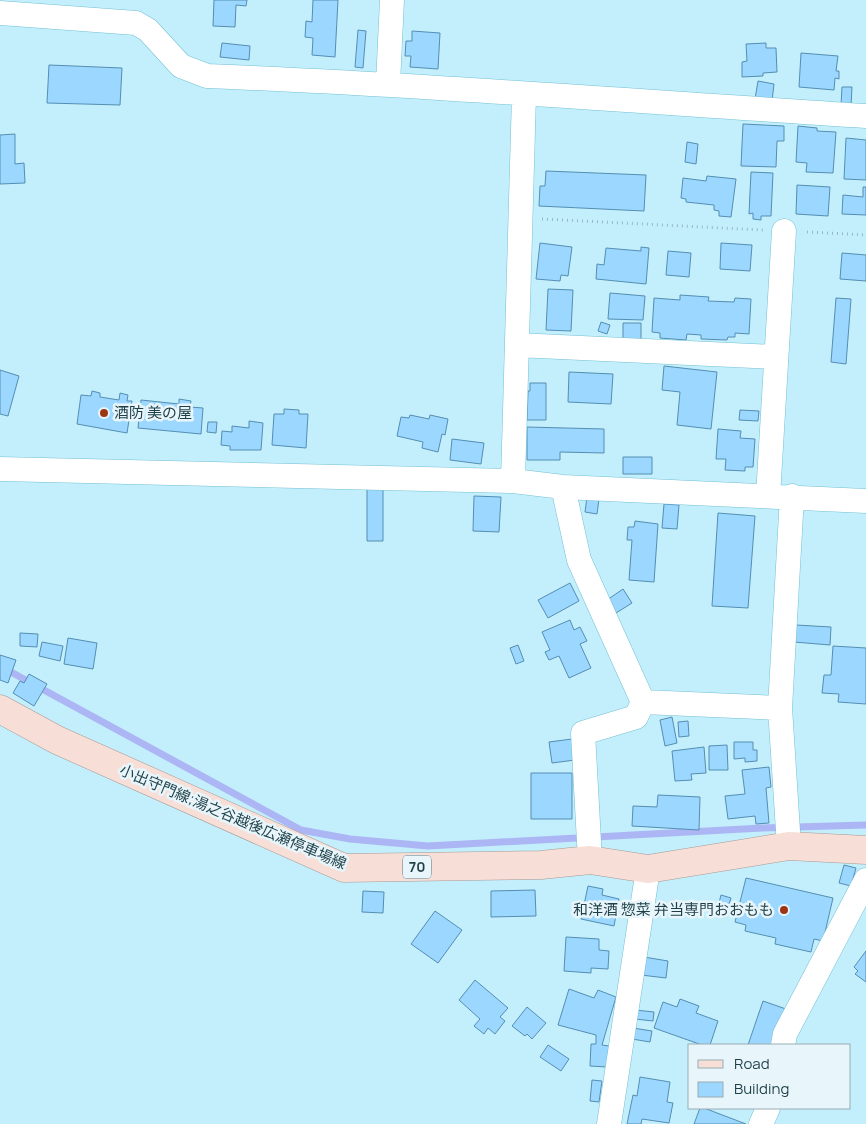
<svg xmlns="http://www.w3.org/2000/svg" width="866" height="1124" font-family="Manrope,'Noto Sans JP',sans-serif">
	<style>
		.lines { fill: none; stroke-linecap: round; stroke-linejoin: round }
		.stream { stroke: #acb6f4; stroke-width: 7 }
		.building { fill: #9bd7fe; stroke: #548eb2 }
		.minor-casing { stroke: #73c0d4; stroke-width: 25 }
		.major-casing { stroke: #a89994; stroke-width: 29 }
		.path { stroke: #92bac6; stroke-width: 3; stroke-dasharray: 1 4; stroke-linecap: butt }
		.minor { stroke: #fff; stroke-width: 24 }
		.major { stroke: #f7dfd7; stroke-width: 28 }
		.poi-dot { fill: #9c3514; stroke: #e8f6fb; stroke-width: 2 }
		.labels { text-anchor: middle; stroke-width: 5; stroke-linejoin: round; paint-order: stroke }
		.shield { fill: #e8f6fb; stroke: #5b767e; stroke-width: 1 }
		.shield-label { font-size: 14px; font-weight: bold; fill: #1f3f48 }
		.poi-label { font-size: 15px; fill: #1f3f48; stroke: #e8f6fb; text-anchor: start }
		.street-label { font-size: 15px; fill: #1f3f48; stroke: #e8f6fb }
	</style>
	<rect width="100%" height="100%" fill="#c3effc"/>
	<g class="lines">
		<!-- stream -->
		<path class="stream" d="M0,666L301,830L350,839L428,846L762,828L866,825"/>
	</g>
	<!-- building -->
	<path class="building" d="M214,0H247L246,6L236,5L235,27L213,26Z
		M313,0H338L335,57L312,55L313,38L305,37L306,21L312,22Z
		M358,30L366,31L363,68L355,67Z
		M412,31L440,33L438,69L410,67L411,56H405L406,41H412Z
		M222,43L250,46L249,60L220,57Z
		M766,43V48H776L777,72L763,73V76L742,77V62L747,61L746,44Z
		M801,53L838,56L836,71H839V79L835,78L834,90L799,87Z
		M49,65L122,68L120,105L47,103Z
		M758,81L774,84L772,101L755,99Z
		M842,87H852L851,106L841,105Z
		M743,124L784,126V141H777L776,167L741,166Z
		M798,126L817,128V131L836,132L833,173L806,172L807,163L796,162Z
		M15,134V164L24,163L25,183L0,184V135Z
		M846,138L866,140V180L844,179Z
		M687,142L698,144L696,164L685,162Z
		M546,171L646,175L644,211L539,206L540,186H545Z
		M751,172L773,173L771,216H761V220L753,219V213L749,214Z
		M707,176L736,179L731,217L719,216V211L714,210V205L686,202V199L681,198L683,178L706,181Z
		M797,185L830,187L828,216L796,214Z
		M863,187H866V215L842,214L843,195L863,197Z
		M540,243L572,247L568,276L561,275L560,281L536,279Z
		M721,243L752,245L750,271L720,269Z
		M641,247L649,248L646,284L596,279L597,264L604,265L606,248L641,251Z
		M668,251L691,253L689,277L666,275Z
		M842,253L866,255V281L840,279Z
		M548,289L573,290L571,331L546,330Z
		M610,293L645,296L643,320L608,319Z
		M680,295L709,297L708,301L734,302L735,298L751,299L749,334L735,333V337H728L727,340L701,339V335L687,334L686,340L660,338V333L652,332L654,298L680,300Z
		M836,298L851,299L846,364L831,362Z
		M601,322L610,325L607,334L598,331Z
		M623,323H641V339H623Z
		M664,366L717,372L711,429L677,425L680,392L662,390Z
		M0,370L19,376L8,416L0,414Z
		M569,372L613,374L611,404L568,402Z
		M530,383H546V420H527L528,391H530Z
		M92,391L100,393V397L119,400L120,393L128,395L127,401H132L127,433L77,424L81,395L91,396Z
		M179,399L191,401L190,407L203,408L201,434L138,428L141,400L179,404Z
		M284,409L299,410V414H308L306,448L272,445L274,414H284Z
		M740,410L759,411L758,421L739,420Z
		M410,415L429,419L430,415L448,419L445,435L442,434L438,452L422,448L423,442L397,436L401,417L409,418Z
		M249,421L263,423L261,450H230V446L221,445L222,431L232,432V426L249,428Z
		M208,422H217L216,433L207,432Z
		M527,427L604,429V453L560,452V460H527Z
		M718,429L741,431L740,438L755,439L753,467H745V471L725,470L726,459H716Z
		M452,439L484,443L481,464L450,460Z
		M623,457H652V474H623Z
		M367,484H383V541H367Z
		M474,496L501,497L499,532L473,531Z
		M587,497L599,499L597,514L585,512Z
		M664,504L679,505L677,529L662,528Z
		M718,513L755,516L748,608L712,606Z
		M635,521L658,524L654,582L629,580L632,540H627L628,527H634Z
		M570,583L579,601L548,618L538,600Z
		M623,589L632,603L616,613L607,600Z
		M570,620L574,630L580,627L587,641L580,644L591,668L569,678L559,656L549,660L545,652L550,650L542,632Z
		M796,625L831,627L830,645L794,642Z
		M20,633L38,634L37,647L20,646Z
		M68,638L97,643L93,669L64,664Z
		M42,642L63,646L60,661L39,656Z
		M518,645L524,661L516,664L510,648Z
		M833,646L866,648V704L838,702L839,694L822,693L824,675H831Z
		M0,655L16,660L8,683L0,680Z
		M29,674L47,684L34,706L13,693L20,681L24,683Z
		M672,717L677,743L665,746L660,720Z
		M688,721L689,736L679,737L678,722Z
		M572,739L575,760L552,763L549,742Z
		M734,742H753V750H757V761L745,762V758L734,759Z
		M727,745L728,770H709V746Z
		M704,747L706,773L691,774L692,780L675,781L672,751Z
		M769,767L771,787L766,788L769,823L756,824L755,816L728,819L725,796L745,794L742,770Z
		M531,773H572V819H531Z
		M658,795L700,797L699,830L632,826L633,806L657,807Z
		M844,865L856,868L851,886L839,883Z
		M746,878L833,898L823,941L814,939L811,952L775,944L776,938L745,931L746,925L735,922Z
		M588,886L603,889L602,895L619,899L614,926L581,919Z
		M535,890L536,916L491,917V891Z
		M363,891L384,892L383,913L362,912Z
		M721,895L731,898L725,917L716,914Z
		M435,911L462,930L438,963L411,944Z
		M566,937L599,939V950L609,951L608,969L591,968V973L564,971Z
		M866,951V982L855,974L858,971L854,967Z
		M644,957L668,961L666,978L641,975Z
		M475,980L508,1008L500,1017L505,1021L495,1034L488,1028L484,1034L474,1026L480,1019L459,1000Z
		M569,989L594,998L598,990L616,997L602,1045L609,1046L607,1067L590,1066L591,1044H596V1035L558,1025Z
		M680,999L699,1006L696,1013L718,1021L710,1045H702L654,1028L663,1002L677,1007Z
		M763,1001L786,1009L773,1045H748Z
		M527,1007L546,1023L532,1039L527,1034L525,1036L512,1026Z
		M635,1010L654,1012L653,1021L635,1019Z
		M633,1028L652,1031L650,1042L632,1039Z
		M548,1045L569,1059L561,1071L540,1057Z
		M640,1077L670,1082L667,1102L673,1103L669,1123L642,1119L641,1124H627L633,1095L637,1096Z
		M592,1080L602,1081L599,1102L590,1101Z
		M700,1108H704L746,1124H694Z"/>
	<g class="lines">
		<defs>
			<path id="minor" d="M0,13L136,23L148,30L181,66L207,76C427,85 646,102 866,116
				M388,84L392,0
				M517,345L776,357
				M0,469L513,481L563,487L866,501
				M513,481L524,95
				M563,487L579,560L643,702L780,708
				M768,496L784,231
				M789,846L780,708L792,496
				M590,860L583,733L636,717L643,702
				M783,1045L785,1034L866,880
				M609,1124L648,869
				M761,1124L768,1108"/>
			<path id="major" d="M0,709L57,740L344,868L541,865L590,860L648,869L789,846L866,850"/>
		</defs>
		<!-- minor casing -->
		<use href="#minor" class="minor-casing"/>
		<!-- major casing -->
		<use href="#major" class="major-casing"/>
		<!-- path -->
		<path class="path" d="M542,219L763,230
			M807,232L866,235"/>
		<!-- minor -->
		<use href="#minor" class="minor"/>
		<!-- major -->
		<use href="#major" class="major"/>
	</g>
	<!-- markers -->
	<g class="poi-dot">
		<circle cx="104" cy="413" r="5"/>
		<circle cx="784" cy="910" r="5"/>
	</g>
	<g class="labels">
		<!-- shield labels -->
		<rect class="shield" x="403" y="855.5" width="28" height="23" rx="4"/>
		<g class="shield-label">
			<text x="417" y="872">70</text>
		</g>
		<!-- poi labels -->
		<g class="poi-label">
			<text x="114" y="418">酒防 美の屋</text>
			<text x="774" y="915" text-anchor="end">和洋酒 惣菜 弁当専門おおもも</text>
		</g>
		<!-- street labels -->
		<g class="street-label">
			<text transform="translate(233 817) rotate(23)" y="5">小出守門線;湯之谷越後広瀬停車場線</text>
		</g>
	</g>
	<!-- legend -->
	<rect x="688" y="1044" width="162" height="65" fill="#e8f6fb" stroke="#98adb3"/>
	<rect x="698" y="1060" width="25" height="8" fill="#f7dfd7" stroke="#98adb3"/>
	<text x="734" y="1069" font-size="15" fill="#1f3f48">Road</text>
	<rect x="698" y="1082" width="25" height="15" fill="#9bd7fe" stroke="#98adb3"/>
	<text x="734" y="1094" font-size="15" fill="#1f3f48">Building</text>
</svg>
